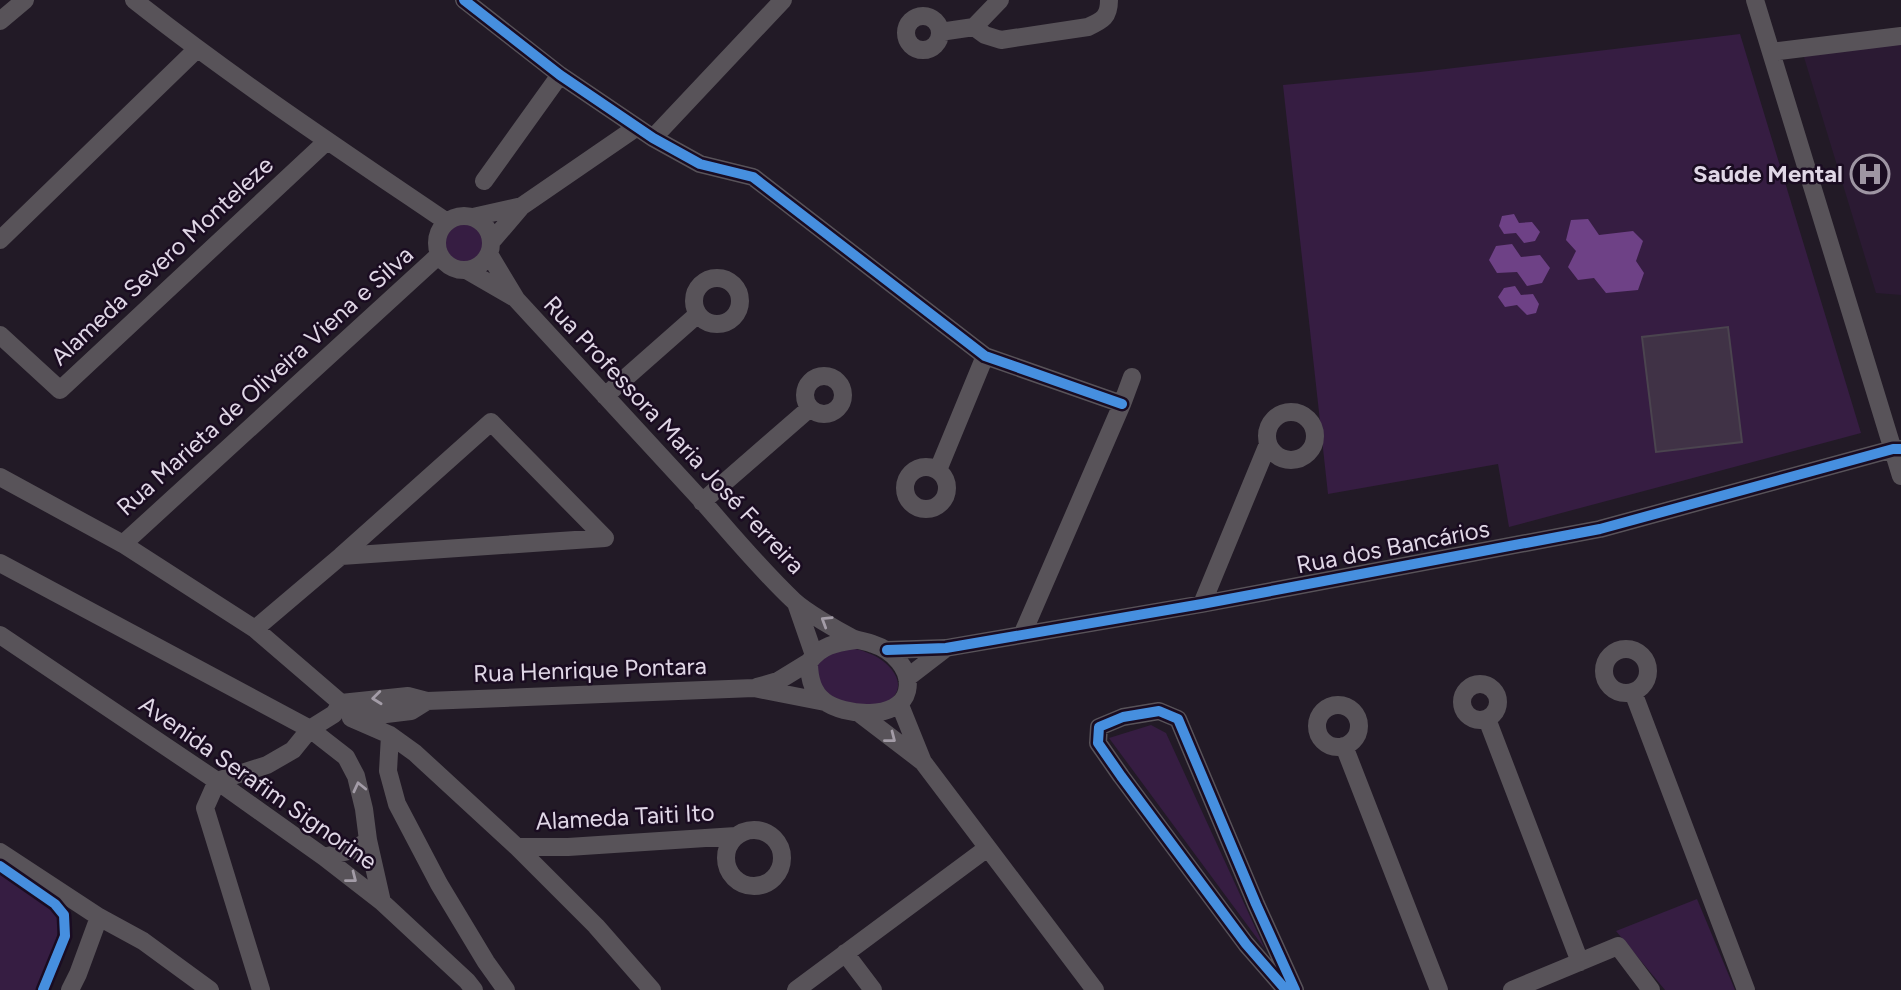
<svg xmlns="http://www.w3.org/2000/svg" width="1901" height="990" font-family="Figtree,sans-serif">
	<style>
		.built { fill: #2b1a33 }
		.green { fill: #361d42 }
		.water { fill: #6e4186 }
		.building { fill: #403246; stroke: #4b444f; stroke-width: 2 }
		.lines { fill: none; stroke-linecap: round; stroke-linejoin: round }
		.minor { stroke: #585359; stroke-width: 18 }
		.cycleway-casing { stroke: #1a0c21; stroke-width: 15 }
		.cycleway { stroke: #468fdf; stroke-width: 10 }
		.oneway { stroke: #a39ca7 }
		.labels { text-anchor: middle; stroke-width: 5; stroke-linejoin: round; paint-order: stroke }
		.poi-label { font-size: 24px; font-weight: bold; fill: #e0d7e6; stroke: #1a0c21; text-anchor: end }
		.street-label { font-size: 24px; fill: #e0d7e6; stroke: #1a0c21 }
	</style>
	<rect width="100%" height="100%" fill="#221a26"/>
	<!-- built -->
	<path class="built" d="M1901,40V295L1876,293L1803,54Z"/>
	<!-- green -->
	<path class="green" d="M1740,34L1861,433L1509,527L1498,464L1328,494L1283,85L1420,72Z
		M444 244a20 20 0 1 1 40 0a20 20 0 1 1-40 0Z
		M842,648C851,648 860,649 868,653C886,659 912,683 889,701C872,714 826,702 818,681C816,673 817,667 818,659Z
		M1151,725L1166,733L1265,949L1109,738Z
		M0,872L62,915L52,957L38,990H0Z
		M1697,899L1735,990H1665L1616,931Z"/>
	<!-- water -->
	<path class="water" d="M1514,214L1519,223L1532,222L1540,232L1535,241L1524,243L1516,233L1504,234L1499,226L1502,216Z
		M1588,219L1599,235L1633,231L1643,241L1636,261L1644,273L1638,290L1606,293L1594,278L1578,280L1568,267L1576,251L1566,240L1571,220Z
		M1512,244L1521,257L1540,255L1550,268L1542,283L1527,286L1517,272L1497,273L1489,260L1496,246Z
		M1515,286L1521,295L1533,294L1539,304L1536,313L1527,315L1517,305L1505,307L1498,297L1504,288Z"/>
	<!-- building -->
	<path class="building" d="M1728,327L1742,442L1656,452L1642,337Z"/>
	<g class="lines">
		<!-- minor -->
		<path class="minor" d="M134,0C234,79 341,150 447,222
			M464,0L560,75L653,138L700,164L753,177L985,356L1122,404
			M1755,0L1901,476
			M906 33a17 17 0 1 1 34 0a17 17 0 1 1-34 0Z
			M0,21L25,0
			M974,27L1000,0
			M940,32L974,27L985,35L1001,40L1088,27C1103,20 1109,17 1109,0
			M1771,52L1901,36
			M653,138L783,0
			M484,181L560,75
			M437 243a27 27 0 1 1 54 0a27 27 0 1 1-54 0Z
			M473,217L522,206
			M0,240L197,49
			M492,241L522,206L637,127
			M489,254L516,299C579,367 641,435 704,503C733,536 762,571 794,601C806,612 837,630 852,638C859,641 866,641 873,644C892,650 912,669 907,691C900,721 843,716 824,701C812,692 809,676 809,662C821,645 836,643 856,640
			M468,271L513,297
			M694 301a23 23 0 1 1 46 0a23 23 0 1 1-46 0Z
			M0,335L60,390L327,141
			M805 395a19 19 0 1 1 38 0a19 19 0 1 1-38 0Z
			M605,396L698,314
			M1267 436a24 24 0 1 1 48 0a24 24 0 1 1-48 0Z
			M905 488a21 21 0 1 1 42 0a21 21 0 1 1-42 0Z
			M938,470L985,356
			M0,477L123,544L255,629L341,703
			M702,502L810,408
			M123,544L439,255
			M341,556L605,538
			M0,563L310,729L346,757L356,776L364,809L368,840L382,902
			M796,603L814,655
			M1202,604L1268,444
			M255,629L341,556L491,422L605,538
			M0,635L217,781L324,857L382,902L467,981L474,990
			M1022,635L1122,404L1132,377
			M1604 671a22 22 0 1 1 44 0a22 22 0 1 1-44 0Z
			M887,650L946,648L1202,604L1600,529L1893,449H1901
			M907,678L946,648
			M1462 702a18 18 0 1 1 36 0a18 18 0 1 1-36 0Z
			M757,687L778,681L809,662
			M1633,692L1746,990
			M1317 726a21 21 0 1 1 42 0a21 21 0 1 1-42 0Z
			M900,705L923,762L1095,990
			M859,713L923,762
			M351,718L390,735L415,753L517,847L596,926L652,990
			M353,718L411,711L427,701
			M1487,719L1580,962
			M390,735L388,771L397,804L439,884L486,962L506,990
			M1344,746L1439,990
			M217,781L267,765L293,750L310,729L334,714L341,703L408,696L427,701L754,688L825,702
			M217,781L205,808L261,990
			M726 858a28 28 0 1 1 56 0a28 28 0 1 1-56 0Z
			M517,847H568L736,836
			M0,852L99,917L143,941L210,990
			M324,857L356,849L368,840
			M845,953L873,990
			M70,990L78,974L99,917
			M796,990L986,849
			M1286,990L1246,944L1121,776L1098,743L1099,727L1123,717L1159,711L1178,719L1256,904L1295,990
			M1512,990L1618,946L1651,990"/>
		<defs>
			<path id="cycleway" d="M464,0L560,75L653,138L700,164L753,177L985,356L1122,404
				M887,650L946,648L1202,604L1600,529L1893,449H1901
				M0,866L55,904L64,915L65,936L43,990
				M1286,990L1246,944L1121,776L1098,743L1099,727L1123,717L1159,711L1178,719L1256,904L1295,990"/>
		</defs>
		<!-- cycleway casing -->
		<use href="#cycleway" class="cycleway-casing"/>
		<!-- cycleway -->
		<use href="#cycleway" class="cycleway"/>
	</g>
	<!-- one-way arrows -->
	<defs><path id="oneway-chevron" d="M-2-3.5L2.5 0L-2 3.5" fill="none" stroke-width="1.6" stroke-linecap="round" stroke-linejoin="round" transform="scale(1.75)"/></defs>
	<g class="oneway">
		<use href="#oneway-chevron" transform="translate(826 621) rotate(-148)"/>
		<use href="#oneway-chevron" transform="translate(377 698) rotate(174)"/>
		<use href="#oneway-chevron" transform="translate(891 738) rotate(38)"/>
		<use href="#oneway-chevron" transform="translate(359 787) rotate(-103)"/>
		<use href="#oneway-chevron" transform="translate(352 878) rotate(38)"/>
	</g>
	<!-- icons -->
	<defs>
		<symbol id="hospital-ring" viewBox="-11 -11 22 22"><circle r="9.5" fill="#1a0c21" stroke="#9e95a3" stroke-width="1.5"/><path d="M-5-5h3v3.5h4V-5h3V5h-3V1.5h-4V5h-3Z" fill="#9e95a3"/></symbol>
	</defs>
	<g fill-rule="evenodd">
		<use href="#hospital-ring" x="1848" y="152" width="44" height="44"/>
	</g>
	<g class="labels">
		<!-- poi labels -->
		<g class="poi-label">
			<text x="1843" y="182">Saúde Mental</text>
		</g>
		<!-- street labels -->
		<g class="street-label">
			<text transform="translate(162 261) rotate(-43)" y="8">Alameda Severo Monteleze</text>
			<text transform="translate(265 381) rotate(-42)" y="8">Rua Marieta de Oliveira Viena e Silva</text>
			<text transform="translate(674 435) rotate(47)" y="8">Rua Professora Maria José Ferreira</text>
			<text transform="translate(1393 547) rotate(-11)" y="8">Rua dos Bancários</text>
			<text transform="translate(590 670) rotate(-2)" y="8">Rua Henrique Pontara</text>
			<text transform="translate(258 783) rotate(35)" y="8">Avenida Serafim Signorine</text>
			<text transform="translate(625 817) rotate(-3)" y="8">Alameda Taiti Ito</text>
		</g>
	</g>
</svg>
